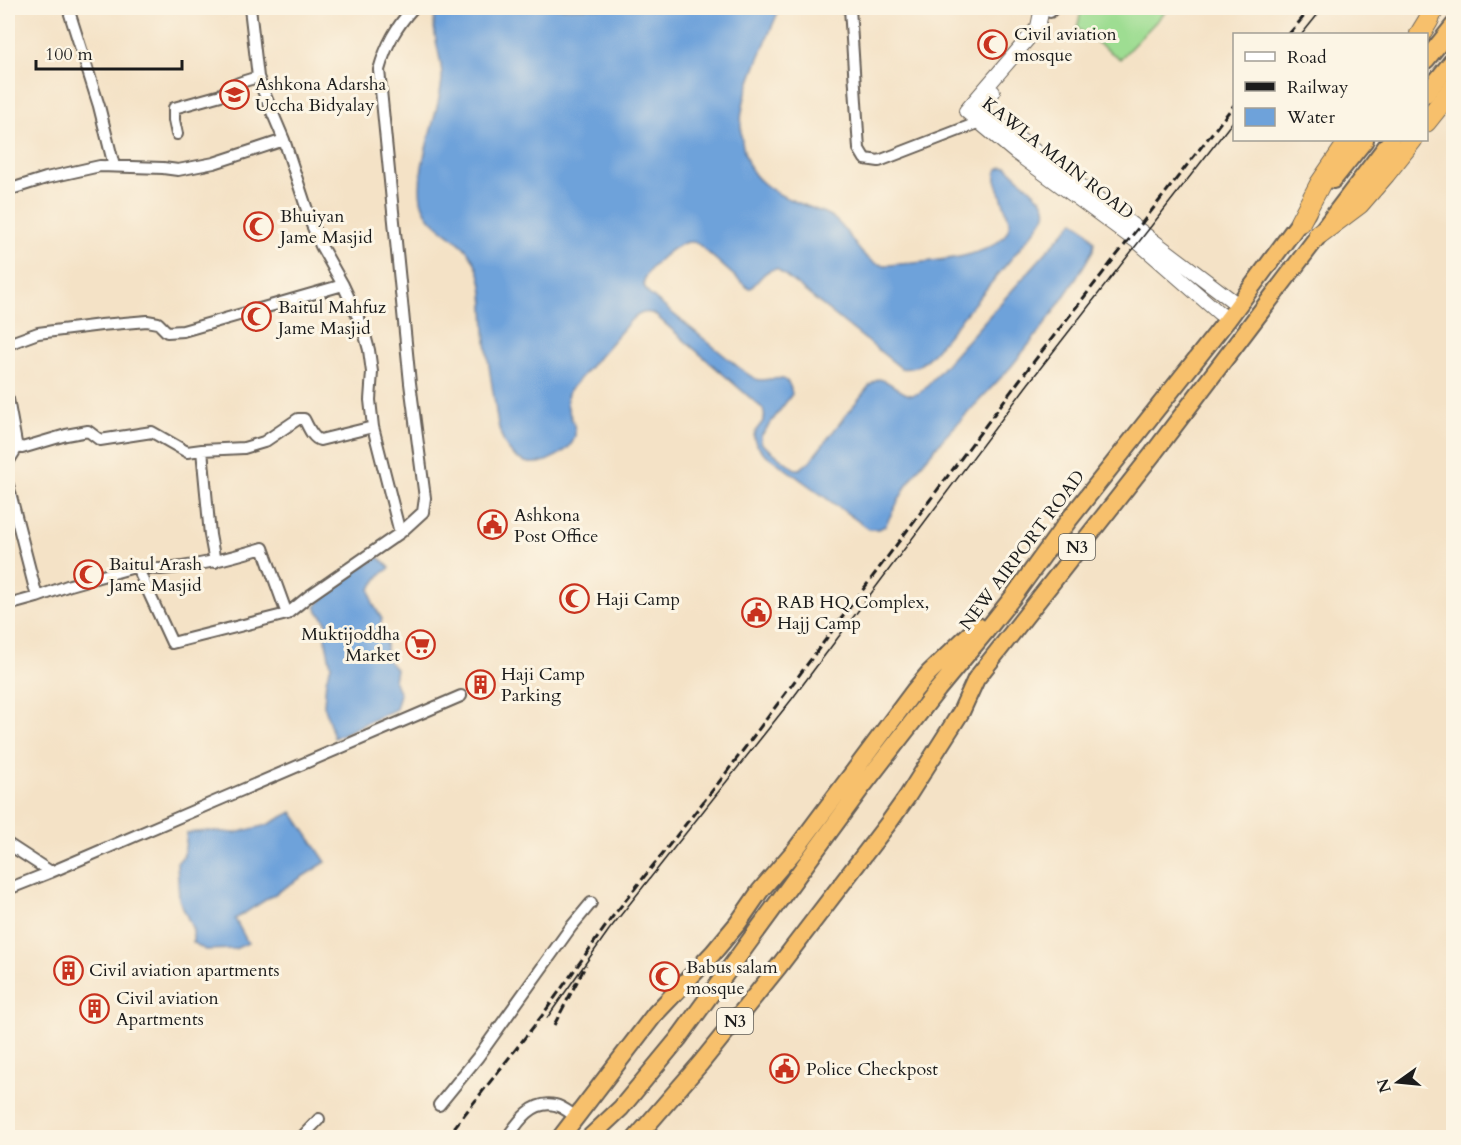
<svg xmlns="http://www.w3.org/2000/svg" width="1461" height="1145" font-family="Cardo,serif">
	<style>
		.green { fill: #9edd92; stroke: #5d7c57; stroke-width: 1.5 }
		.water { fill: #6ea2da; stroke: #455f7b; stroke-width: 1.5 }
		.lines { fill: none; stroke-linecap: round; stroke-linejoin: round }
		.minor-casing { stroke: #686158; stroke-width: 14 }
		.tertiary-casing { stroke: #686158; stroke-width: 16 }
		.trunk-casing { stroke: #686158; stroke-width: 20 }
		.motorway-casing { stroke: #686158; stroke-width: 22 }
		.minor { stroke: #fff; stroke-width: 10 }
		.tertiary { stroke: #fff; stroke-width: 14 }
		.trunk { stroke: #f7c06c; stroke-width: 16 }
		.motorway { stroke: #f7c06c; stroke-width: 20 }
		.tram { stroke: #1c1c1c; stroke-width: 1.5 }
		.rail { stroke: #1c1c1c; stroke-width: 3; stroke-dasharray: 9 4.5; stroke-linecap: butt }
		.labels { text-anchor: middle; stroke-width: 6; stroke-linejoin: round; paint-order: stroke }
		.shield { fill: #fcf5e5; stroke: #5f5d58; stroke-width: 1.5 }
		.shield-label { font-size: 16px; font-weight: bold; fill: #1c1c1c }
		.poi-label { font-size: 18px; fill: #1c1c1c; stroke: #fcf5e5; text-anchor: start }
		.street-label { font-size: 18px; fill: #1c1c1c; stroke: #fcf5e5 }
	</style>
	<rect width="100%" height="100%" fill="#fcf5e5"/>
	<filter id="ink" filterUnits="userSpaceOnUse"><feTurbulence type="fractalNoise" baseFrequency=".0167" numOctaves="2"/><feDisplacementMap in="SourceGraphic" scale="12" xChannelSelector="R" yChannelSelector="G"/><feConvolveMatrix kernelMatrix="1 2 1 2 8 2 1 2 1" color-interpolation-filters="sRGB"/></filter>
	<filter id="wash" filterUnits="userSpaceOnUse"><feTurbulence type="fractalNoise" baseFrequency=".008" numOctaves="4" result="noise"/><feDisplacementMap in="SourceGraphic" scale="24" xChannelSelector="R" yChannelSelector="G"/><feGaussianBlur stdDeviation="1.35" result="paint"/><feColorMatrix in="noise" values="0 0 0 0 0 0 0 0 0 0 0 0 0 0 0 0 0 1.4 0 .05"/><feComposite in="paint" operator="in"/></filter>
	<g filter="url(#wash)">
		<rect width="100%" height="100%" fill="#f4e2c6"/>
		<!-- green -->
		<path class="green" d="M1082,8H1169L1120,59L1077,28Z"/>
		<!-- water -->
		<path class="water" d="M437,8H780C773,24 766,41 759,58C747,88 736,115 743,147C746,161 751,173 762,182C771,190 783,197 794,201C807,207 820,210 832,217C849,229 856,252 872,261C877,265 883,265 889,265C918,262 1005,261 1010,223L996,180C995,171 997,166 1007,167L1042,200C1050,213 1043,219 1035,230L934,352C924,362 917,371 901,368L777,269C764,269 760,280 751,288H748L697,243C690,241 684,242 678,246C669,250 645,271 644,281C643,286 646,290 649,294L742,370C748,374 753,379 760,380C775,380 789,371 792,394L761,436V441L762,444L795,469H800L810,461L869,386L878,379C896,381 906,405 923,390L1074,221L1088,232L1094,242L1093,250L1076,279L1043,327L1010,368L942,440L921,465L907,485L885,526L879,529H869L765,454C737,428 772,429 763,409L654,314C645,310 639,314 631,320L569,391C568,393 567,398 567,400C566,413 579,426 574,439C569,451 557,456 546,461C525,469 507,455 501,435C498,426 496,414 495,404C491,380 487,356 485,332C484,313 485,291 479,273C476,264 470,253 463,246C447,231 426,223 421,200C415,164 439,117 442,79C443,56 428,30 437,8Z
			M379,557L390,568L380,575L370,589L373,604L382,619L378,632L386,637V659L396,669L394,680L400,694L396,709L334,738L324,705L326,680L331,666L324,633L327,623L315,607L337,585L364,566Z
			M292,812L326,862L235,919L248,943L235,949L205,950L193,942V930L179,899L177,863L184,855L187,833L209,831L235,833L267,825Z"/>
	</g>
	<g filter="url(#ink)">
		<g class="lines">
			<defs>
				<path id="minor" d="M68,8L99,106L114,166
					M250,8L258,77L262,88L284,140L312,225L321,246L343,285L363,328L369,350L372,372L370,400L373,427L400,533
					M850,8L859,149L865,159L879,161L980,122
					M1050,12L1054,8
					M177,134L174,120V108L221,95C230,84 245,81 258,77
					M8,190L46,178L100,166L163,168L178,170L214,163L284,140
					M8,344L38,333L101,325L147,321L158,323L167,332L183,331L343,285
					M8,399L16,443L18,446
					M18,446L22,448L66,435L88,431L100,440L152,432L187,452L202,450L244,448L264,442L298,419H304C308,426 312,438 320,440L373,427
					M202,450L210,535L215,562
					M8,462L18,446
					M8,485L37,597
					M137,567L172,643L287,614
					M8,605L37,597L70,585L131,568C141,566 150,569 160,569C195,567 229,558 263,548L287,614L309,596L400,533L423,512L425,498L410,383L379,70C386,45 396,27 413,8
					M8,844L51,872
					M8,889L51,872L461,696
					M439,1105L478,1057L571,927L591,903
					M301,1138L319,1119
					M507,1138C518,1122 532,1100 555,1105C562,1106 570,1113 576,1117"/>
				<path id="tertiary" d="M1042,8L1038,27L966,111L1015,152L1139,243L1219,313L1228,319
					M993,92L984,103L982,111L1238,305"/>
				<path id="trunk" d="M1426,60L1454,25
					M1426,94L1454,59
					M1333,180L1365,140
					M560,1138L655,1014L713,953L738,923L760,891L796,849L914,691L929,673L978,626
					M589,1138L621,1108L678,1039L862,787L938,689L986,631L1013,597L1068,521L1228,319L1307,212
					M636,1138L700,1064L779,966L890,821L907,797L961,712L976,679L1152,455L1391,140"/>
				<path id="motorway" d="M1420,34L1428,21L1434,8
					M1426,122L1454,87
					M1300,222L1320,184L1350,140
					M1319,234L1359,204L1385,174L1412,140"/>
			</defs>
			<!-- minor casing -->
			<use href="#minor" class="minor-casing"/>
			<!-- tertiary casing -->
			<use href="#tertiary" class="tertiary-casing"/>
			<!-- trunk casing -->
			<use href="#trunk" class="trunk-casing"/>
			<!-- motorway casing -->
			<use href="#motorway" class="motorway-casing"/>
			<!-- minor -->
			<use href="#minor" class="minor"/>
			<!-- tertiary -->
			<use href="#tertiary" class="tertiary"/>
			<!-- trunk -->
			<use href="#trunk" class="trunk"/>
			<!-- motorway -->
			<use href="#motorway" class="motorway"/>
			<!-- tram -->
			<path class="tram" d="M1302,34L1323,8
				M547,1018L609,930L792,699L1028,384L1234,120"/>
			<!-- rail -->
			<path class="rail" d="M1289,34L1311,8
				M554,1025L586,965
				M446,1138L541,1017L610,920L723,777L1021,378L1234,105"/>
		</g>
	</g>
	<!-- icons -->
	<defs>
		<symbol id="mosque-ring" viewBox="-11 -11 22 22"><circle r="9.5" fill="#fcf5e5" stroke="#c8321e" stroke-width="1.5"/><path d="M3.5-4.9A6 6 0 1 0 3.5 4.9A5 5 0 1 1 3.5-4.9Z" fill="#c8321e"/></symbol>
		<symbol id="school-ring" viewBox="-11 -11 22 22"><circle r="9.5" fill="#fcf5e5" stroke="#c8321e" stroke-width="1.5"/><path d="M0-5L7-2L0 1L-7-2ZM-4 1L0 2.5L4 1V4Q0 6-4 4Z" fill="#c8321e"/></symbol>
		<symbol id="civic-ring" viewBox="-11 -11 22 22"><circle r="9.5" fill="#fcf5e5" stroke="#c8321e" stroke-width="1.5"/><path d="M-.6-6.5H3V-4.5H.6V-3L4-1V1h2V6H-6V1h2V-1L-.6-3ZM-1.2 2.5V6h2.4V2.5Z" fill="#c8321e"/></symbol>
		<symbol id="supermarket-ring" viewBox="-11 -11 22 22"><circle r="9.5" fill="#fcf5e5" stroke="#c8321e" stroke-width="1.5"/><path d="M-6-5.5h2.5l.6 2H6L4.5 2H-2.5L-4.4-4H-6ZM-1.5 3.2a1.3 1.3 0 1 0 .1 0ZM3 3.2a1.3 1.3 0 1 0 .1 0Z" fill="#c8321e"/></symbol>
		<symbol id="building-ring" viewBox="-11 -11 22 22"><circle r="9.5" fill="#fcf5e5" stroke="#c8321e" stroke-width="1.5"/><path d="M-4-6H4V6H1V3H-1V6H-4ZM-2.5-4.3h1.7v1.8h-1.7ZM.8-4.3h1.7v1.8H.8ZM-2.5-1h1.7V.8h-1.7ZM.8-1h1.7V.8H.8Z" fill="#c8321e"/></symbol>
	</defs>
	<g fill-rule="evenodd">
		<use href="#mosque-ring" x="976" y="28" width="33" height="33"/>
		<use href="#school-ring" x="218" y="78" width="33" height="33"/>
		<use href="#mosque-ring" x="242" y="210" width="33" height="33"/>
		<use href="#mosque-ring" x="240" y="300" width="33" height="33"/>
		<use href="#civic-ring" x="476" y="508" width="33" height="33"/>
		<use href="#mosque-ring" x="72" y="558" width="33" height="33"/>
		<use href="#mosque-ring" x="558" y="582" width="33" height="33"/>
		<use href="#civic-ring" x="740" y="596" width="33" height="33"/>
		<use href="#supermarket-ring" x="404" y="628" width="33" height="33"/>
		<use href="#building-ring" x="464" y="668" width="33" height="33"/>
		<use href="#building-ring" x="52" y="954" width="33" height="33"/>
		<use href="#mosque-ring" x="648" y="960" width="33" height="33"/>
		<use href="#building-ring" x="78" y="992" width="33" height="33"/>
		<use href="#civic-ring" x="768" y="1052" width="33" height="33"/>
	</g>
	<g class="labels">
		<!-- shield labels -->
		<g class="shield">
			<rect x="1059" y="534" width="36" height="26" rx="4.5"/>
			<rect x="717" y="1008" width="36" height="26" rx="4.5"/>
		</g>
		<g class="shield-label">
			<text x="1077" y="553">N3</text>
			<text x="735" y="1027">N3</text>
		</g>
		<!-- poi labels -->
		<g class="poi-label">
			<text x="1014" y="40">Civil aviation<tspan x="1014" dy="21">mosque</tspan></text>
			<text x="255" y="90">Ashkona Adarsha<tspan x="255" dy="21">Uccha Bidyalay</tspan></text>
			<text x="280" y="222">Bhuiyan<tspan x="280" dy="21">Jame Masjid</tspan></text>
			<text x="278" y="313">Baitul Mahfuz<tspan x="278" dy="21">Jame Masjid</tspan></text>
			<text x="514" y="521">Ashkona<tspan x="514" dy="21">Post Office</tspan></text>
			<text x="109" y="570">Baitul Arash<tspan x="109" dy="21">Jame Masjid</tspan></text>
			<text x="596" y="605">Haji Camp</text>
			<text x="777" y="608">RAB HQ Complex,<tspan x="777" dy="21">Hajj Camp</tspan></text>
			<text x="400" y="640" text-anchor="end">Muktijoddha<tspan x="400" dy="21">Market</tspan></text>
			<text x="501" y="680">Haji Camp<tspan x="501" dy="21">Parking</tspan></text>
			<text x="686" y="973">Babus salam<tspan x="686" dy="21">mosque</tspan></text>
			<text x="89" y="976">Civil aviation apartments</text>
			<text x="116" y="1004">Civil aviation<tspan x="116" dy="21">Apartments</tspan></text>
			<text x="806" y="1075">Police Checkpost</text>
		</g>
		<!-- street labels -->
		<g class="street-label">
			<text transform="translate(1058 158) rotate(38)" y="6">KAWLA MAIN ROAD</text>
			<text transform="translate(1022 550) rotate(-53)" y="6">NEW AIRPORT ROAD</text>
		</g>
	</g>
	<!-- margin -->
	<rect width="1461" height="1145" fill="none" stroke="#fcf5e5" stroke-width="30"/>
	<!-- legend -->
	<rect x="1233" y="33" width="195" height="108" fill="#fcf5e5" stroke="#a29e95" stroke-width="1.5"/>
	<rect x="1245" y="52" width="30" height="9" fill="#ffffff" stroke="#a29e95" stroke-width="1.5"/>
	<text x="1287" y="63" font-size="18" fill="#1c1c1c">Road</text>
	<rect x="1245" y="82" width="30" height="9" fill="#1c1c1c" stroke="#a29e95" stroke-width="1.5"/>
	<text x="1287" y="93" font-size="18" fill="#1c1c1c">Railway</text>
	<rect x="1245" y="108" width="30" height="18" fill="#6ea2da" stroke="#a29e95" stroke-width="1.5"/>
	<text x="1287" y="123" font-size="18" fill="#1c1c1c">Water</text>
	<!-- north arrow -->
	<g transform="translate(1398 1082) rotate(255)" stroke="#fcf5e5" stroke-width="4.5" paint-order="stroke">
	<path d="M0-4.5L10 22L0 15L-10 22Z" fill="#1c1c1c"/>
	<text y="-9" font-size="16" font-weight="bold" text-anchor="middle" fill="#1c1c1c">N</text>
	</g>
	<!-- scale -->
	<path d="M36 60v9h146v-9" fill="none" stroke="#1c1c1c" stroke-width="3"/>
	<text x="45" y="60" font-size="18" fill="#1c1c1c" stroke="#fcf5e5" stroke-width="4.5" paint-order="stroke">100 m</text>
</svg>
